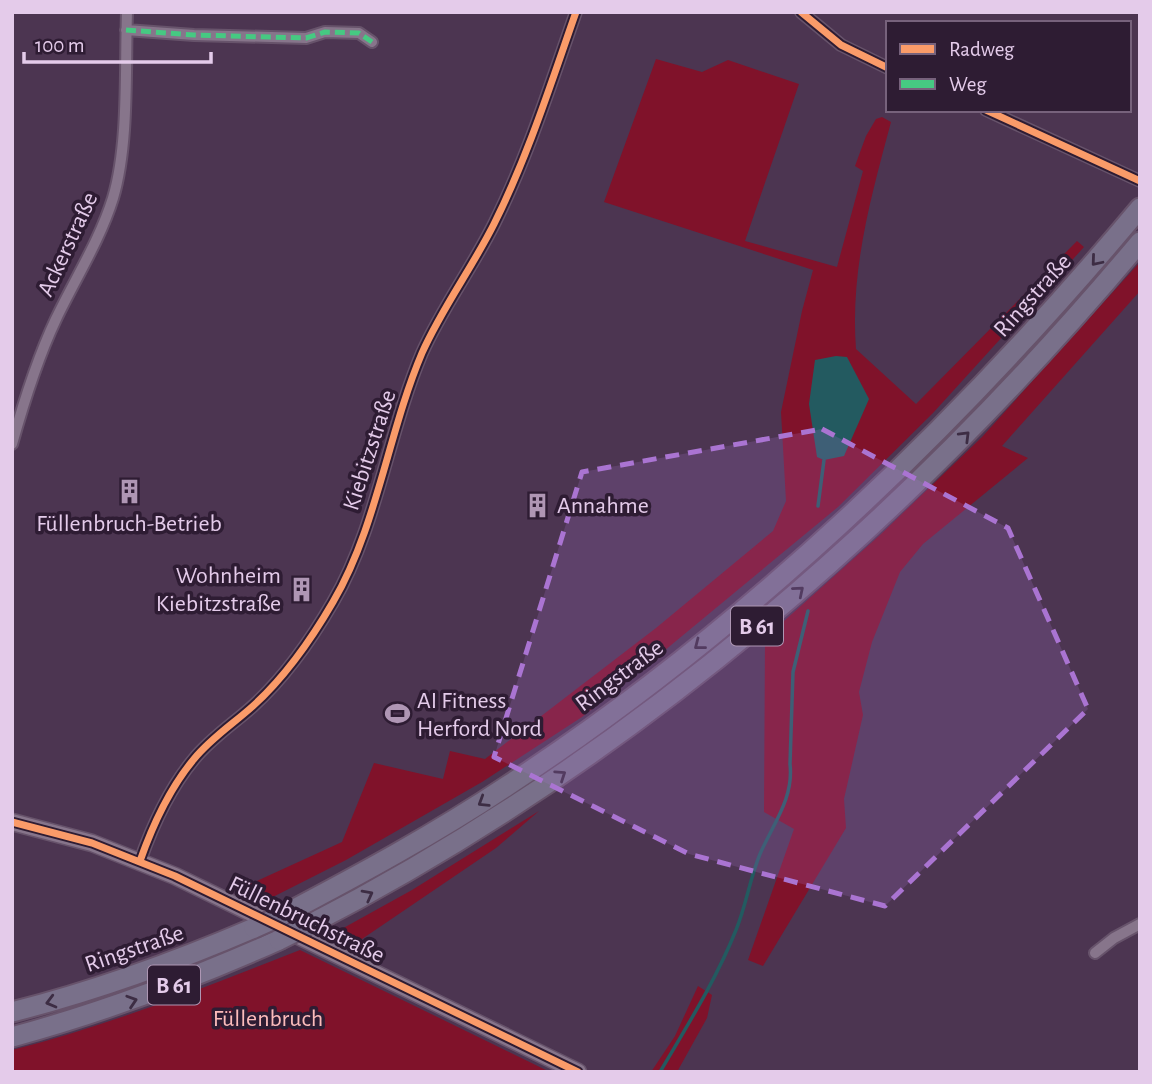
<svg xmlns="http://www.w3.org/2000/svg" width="1152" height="1084" font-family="'Alegreya Sans',sans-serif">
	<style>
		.green { fill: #80122a }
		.water { fill: #235a60 }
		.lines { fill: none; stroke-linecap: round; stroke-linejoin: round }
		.stream { stroke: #235a60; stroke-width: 3.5 }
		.street-casing { stroke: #67536b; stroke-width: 14 }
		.secondary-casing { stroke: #67536b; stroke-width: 19 }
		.highway-casing { stroke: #67536b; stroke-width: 23 }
		.street { stroke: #87758b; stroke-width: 10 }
		.secondary { stroke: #87758b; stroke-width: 16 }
		.highway { stroke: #79708a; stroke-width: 19 }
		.highway-bridge-casing { stroke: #67536b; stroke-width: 23; stroke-linecap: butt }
		.highway-bridge { stroke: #79708a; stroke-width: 19 }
		.quiet { stroke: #46c982; stroke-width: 5; stroke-dasharray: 10 5; stroke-linecap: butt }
		.cycleway-casing { stroke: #2e1c33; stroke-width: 11 }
		.cycleway { stroke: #fa9b69; stroke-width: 7 }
		.oneway { stroke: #3d2d44 }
		.marked { fill: #aa74d2; fill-opacity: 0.2; stroke: #aa74d2; stroke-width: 5; stroke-dasharray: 14 9; stroke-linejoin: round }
		.labels { text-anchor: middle; stroke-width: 7; stroke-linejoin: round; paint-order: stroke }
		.shield { fill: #2e1c33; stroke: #ad96b3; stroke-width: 2 }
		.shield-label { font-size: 23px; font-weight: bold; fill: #e4cbea }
		.street-label { font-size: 24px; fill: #e4cbea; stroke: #2e1c33 }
		.poi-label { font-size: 24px; fill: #e4cbea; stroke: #2e1c33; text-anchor: start }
		.park-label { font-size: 24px; fill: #fcbbbb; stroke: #2e1c33 }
	</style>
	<rect width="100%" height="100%" fill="#4c3551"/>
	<!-- green -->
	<path class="green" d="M656,59L702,72L728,60L799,84L745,241L837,267L863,171L855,166L866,136L876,119L882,117L891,122C871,197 850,270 856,349L916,404L1077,241L1084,247L933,413L838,507L647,665L582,717L482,782L346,860L261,903L250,884L342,842L374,763L443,779L450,751L485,759L656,628L773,531L786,501L781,412L802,311L813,270L604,202Z
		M1140,262V291L1002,446L1028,458L923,544L900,572L872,642L859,692L863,715L844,799L846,828L763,966L748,960L794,829L764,812L765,638L880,535L982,437Z
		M539,811L496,848L362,939L356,948L329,936L412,890Z
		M300,950L550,1072H12V1050C110,1025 206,987 300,950Z
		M698,986L712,995L707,1018L677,1072H651L675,1036Z"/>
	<!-- water -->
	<path class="water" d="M836,356L847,357L869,399L844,456L824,460L817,457L809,404L815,360Z"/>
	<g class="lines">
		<!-- stream -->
		<path class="stream" d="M818,506L824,460
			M660,1072C687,1026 716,980 736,930C746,906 750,878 760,854C773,824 794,798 790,764L793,672L808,611"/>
		<defs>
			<path id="street" d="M801,12L841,45L888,68
				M126,30L194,35L306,38L325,32L359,33L372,42
				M986,110L1140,181
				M12,444C24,401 37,359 56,319C75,279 100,240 113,198C129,144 125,70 127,12
				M140,861C153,824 169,789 194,759C211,738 233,724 253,706C286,676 311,640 333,602C377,527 388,433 422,353C442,308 472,268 494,224C528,156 551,83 576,12
				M1095,953L1114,938L1140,924"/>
			<path id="secondary" d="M12,822L92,843L175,876L578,1072"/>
			<path id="highway" d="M283,915C359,875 435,834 507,786C747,629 956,428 1140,208
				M307,926C630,760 908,519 1140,242
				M12,1012C95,991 175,962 254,928
				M12,1037C104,1012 192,979 279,940"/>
		</defs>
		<!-- street casing -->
		<use href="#street" class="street-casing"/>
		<!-- secondary casing -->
		<use href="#secondary" class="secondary-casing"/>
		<!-- highway casing -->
		<use href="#highway" class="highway-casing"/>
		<!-- street -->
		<use href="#street" class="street"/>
		<!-- secondary -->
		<use href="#secondary" class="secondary"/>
		<!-- highway -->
		<use href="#highway" class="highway"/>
		<defs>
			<path id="highway-bridge" d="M254,928L283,915
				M279,940L307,926"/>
		</defs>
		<!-- highway-bridge casing -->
		<use href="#highway-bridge" class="highway-bridge-casing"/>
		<!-- highway-bridge -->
		<use href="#highway-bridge" class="highway-bridge"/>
		<!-- quiet -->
		<path class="quiet" d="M126,30L194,35L306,38L325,32L359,33L372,42"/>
		<defs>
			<path id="cycleway" d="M801,12L841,45L888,68
				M986,110L1140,181
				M12,822L92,843L175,876L578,1072
				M140,861C153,824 169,789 194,759C211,738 233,724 253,706C286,676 311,640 333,602C377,527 388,433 422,353C442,308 472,268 494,224C528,156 551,83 576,12"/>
		</defs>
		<!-- cycleway casing -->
		<use href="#cycleway" class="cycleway-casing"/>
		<!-- cycleway -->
		<use href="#cycleway" class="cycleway"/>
	</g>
	<!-- one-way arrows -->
	<defs><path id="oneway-chevron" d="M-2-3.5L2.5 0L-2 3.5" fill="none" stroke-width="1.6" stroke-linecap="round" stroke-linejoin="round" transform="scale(1.75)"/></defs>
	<g class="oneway">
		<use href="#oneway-chevron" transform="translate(1096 261) rotate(130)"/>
		<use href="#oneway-chevron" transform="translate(965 436) rotate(-45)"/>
		<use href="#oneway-chevron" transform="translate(799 591) rotate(-40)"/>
		<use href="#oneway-chevron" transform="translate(699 645) rotate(142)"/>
		<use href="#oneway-chevron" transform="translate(561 775) rotate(-34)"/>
		<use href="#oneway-chevron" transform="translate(483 802) rotate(148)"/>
		<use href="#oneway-chevron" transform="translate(368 895) rotate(-28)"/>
		<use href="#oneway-chevron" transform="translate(132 1001) rotate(-18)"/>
		<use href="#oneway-chevron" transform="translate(51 1002) rotate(165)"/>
	</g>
	<!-- marked area -->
	<path class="marked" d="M822,429L1008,528L1088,709L885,906L689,854L494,757L582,472Z"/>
	<!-- icons -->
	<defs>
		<symbol id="building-bare" viewBox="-9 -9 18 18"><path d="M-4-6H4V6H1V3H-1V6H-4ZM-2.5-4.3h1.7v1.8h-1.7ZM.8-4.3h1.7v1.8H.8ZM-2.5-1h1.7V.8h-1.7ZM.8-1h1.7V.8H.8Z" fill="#af96b4" stroke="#2e1c33" stroke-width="2.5" paint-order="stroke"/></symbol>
		<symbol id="stadium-bare" viewBox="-9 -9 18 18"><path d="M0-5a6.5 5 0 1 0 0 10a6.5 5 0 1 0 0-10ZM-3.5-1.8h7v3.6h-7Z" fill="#af96b4" stroke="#2e1c33" stroke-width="2.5" paint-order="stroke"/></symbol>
	</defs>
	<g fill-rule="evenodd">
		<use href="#building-bare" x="112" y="474" width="35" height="35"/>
		<use href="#building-bare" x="520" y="488" width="35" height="35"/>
		<use href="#building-bare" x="284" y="572" width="35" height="35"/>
		<use href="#stadium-bare" x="380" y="696" width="35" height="35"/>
	</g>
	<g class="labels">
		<!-- shield labels -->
		<g class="shield">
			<rect x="731" y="606.5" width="52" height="39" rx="5"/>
			<rect x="148" y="965.5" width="52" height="39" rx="5"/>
		</g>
		<g class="shield-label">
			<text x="757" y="634">B 61</text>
			<text x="174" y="993">B 61</text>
		</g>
		<!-- street labels -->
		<g class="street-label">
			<text transform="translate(67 244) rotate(-65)" y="8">Ackerstraße</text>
			<text transform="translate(1032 295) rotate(-48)" y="8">Ringstraße</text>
			<text transform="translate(369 450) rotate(-72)" y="8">Kiebitzstraße</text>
			<text transform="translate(619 675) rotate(-37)" y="8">Ringstraße</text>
			<text transform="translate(307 919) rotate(26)" y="8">Füllenbruchstraße</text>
			<text transform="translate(134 948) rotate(-19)" y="8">Ringstraße</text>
		</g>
		<!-- poi labels -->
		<g class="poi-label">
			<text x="557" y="513">Annahme</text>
			<text x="129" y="531" text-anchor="middle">Füllenbruch-Betrieb</text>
			<text x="281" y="583" text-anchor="end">Wohnheim<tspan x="281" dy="28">Kiebitzstraße</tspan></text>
			<text x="417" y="708">AI Fitness<tspan x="417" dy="28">Herford Nord</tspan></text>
		</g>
		<!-- park labels -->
		<g class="park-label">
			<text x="268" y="1026">Füllenbruch</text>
		</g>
	</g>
	<!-- border -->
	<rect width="1152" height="1084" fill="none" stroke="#e4cbea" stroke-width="28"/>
	<!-- legend -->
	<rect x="886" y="21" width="245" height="91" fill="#2e1c33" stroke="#77627c" stroke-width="2"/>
	<rect x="900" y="44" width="35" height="10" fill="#fa9b69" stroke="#77627c" stroke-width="2"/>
	<text x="949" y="56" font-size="21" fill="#e4cbea">Radweg</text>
	<rect x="900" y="79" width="35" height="10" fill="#46c982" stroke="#77627c" stroke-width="2"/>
	<text x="949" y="91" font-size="21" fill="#e4cbea">Weg</text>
	<!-- scale -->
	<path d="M24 52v10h187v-10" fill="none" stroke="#e4cbea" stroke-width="3.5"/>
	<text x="35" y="52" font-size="21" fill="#e4cbea" stroke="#2e1c33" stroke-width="5" paint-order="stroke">100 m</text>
</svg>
